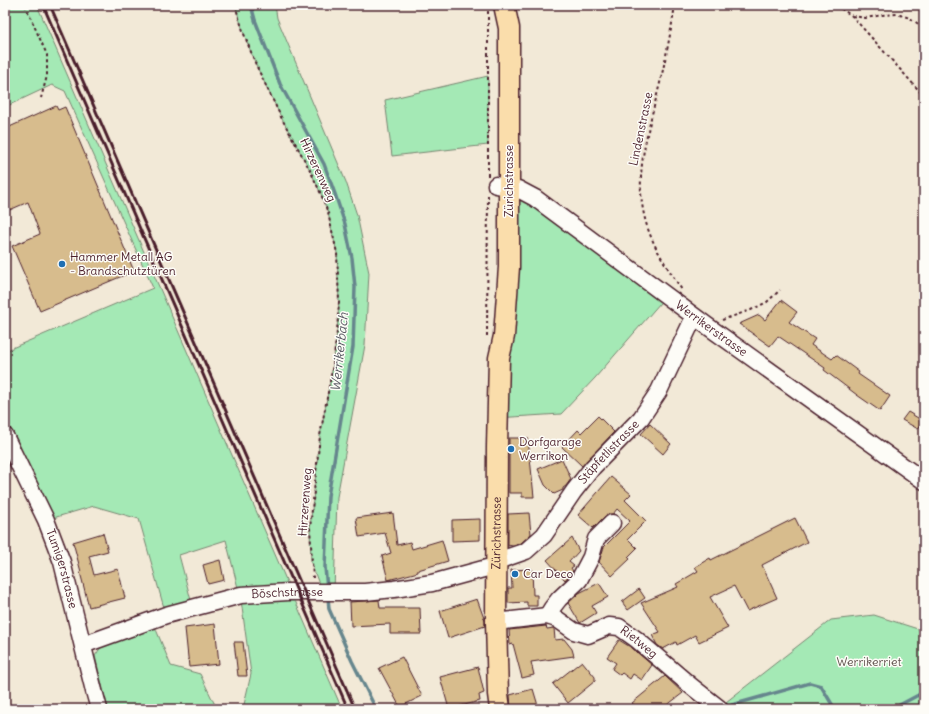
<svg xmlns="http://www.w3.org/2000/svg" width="929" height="714" font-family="Delius,sans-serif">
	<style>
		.green { fill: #a4e9b5; stroke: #778470 }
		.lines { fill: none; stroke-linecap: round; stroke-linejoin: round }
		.stream { stroke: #66868d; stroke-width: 3.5 }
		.building { fill: #d7bc8d; stroke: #4a1f2b }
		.minor-casing { stroke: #4a1f2b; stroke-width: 19 }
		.major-casing { stroke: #4a1f2b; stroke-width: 23 }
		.path { stroke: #4a1f2b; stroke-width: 2; stroke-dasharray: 3 3; stroke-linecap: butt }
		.minor { stroke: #fdfcf7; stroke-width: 16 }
		.major { stroke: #faddab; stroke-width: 20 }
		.rail { stroke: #4a1f2b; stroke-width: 3 }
		.poi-dot { fill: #1f6fb2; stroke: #fdfcf7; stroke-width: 1.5 }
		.labels { text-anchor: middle; stroke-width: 3; stroke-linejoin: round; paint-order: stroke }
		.street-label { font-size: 12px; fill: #4a1f2b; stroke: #fdfcf7 }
		.poi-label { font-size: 12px; fill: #4a1f2b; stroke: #fdfcf7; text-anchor: start }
		.park-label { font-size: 12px; fill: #60524e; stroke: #fdfcf7 }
		.water-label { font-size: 13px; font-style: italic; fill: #5a5b64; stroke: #fdfcf7 }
	</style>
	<rect width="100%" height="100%" fill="#f2e9d7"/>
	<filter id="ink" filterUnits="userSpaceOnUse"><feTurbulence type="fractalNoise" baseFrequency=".025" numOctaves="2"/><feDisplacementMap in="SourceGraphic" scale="8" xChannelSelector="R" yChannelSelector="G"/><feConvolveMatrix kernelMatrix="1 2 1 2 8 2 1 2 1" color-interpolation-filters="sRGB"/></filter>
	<g filter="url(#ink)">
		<!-- green -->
		<path class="green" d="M5,5H37L342,709H243L251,674L241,600L226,540L179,555L193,608L166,615L139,519L94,506L46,520L5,436V351L153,288L65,91L52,85L5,107Z
			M235,5H275L277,18L346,182L357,215L369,273L365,345L337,497L334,592H322L311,563L310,528L320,436L333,365L337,331L339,302L337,253L328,213L321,194L310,170L282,119L256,65L244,34Z
			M488,76V145L392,156L385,100Z
			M509,187L667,295L595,378L561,414L496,418Z
			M874,615L924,631V709H717L831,620Z
			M153,622L171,666L200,674L217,709H108L95,656L103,644Z"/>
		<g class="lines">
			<!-- stream -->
			<path class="stream" d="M251,5L255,20L280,84L324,164L335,194L345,224L352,258L355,287L353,347L328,496L325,567L327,589
				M328,597L329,609L352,661L376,709
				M732,705L810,683L821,686L833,706L836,709
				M892,709L924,692"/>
		</g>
		<!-- building -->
		<path class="building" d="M56,106L58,110L65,107L134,271L40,311L12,246L40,234L28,202L5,212V129Z
			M781,300L797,312L789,322L815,339L811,345L832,359L836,355L859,372L858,374L890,396L880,411L857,395L824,370L825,368L778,336L770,346L739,324L759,315L765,320Z
			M908,412L923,421L918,429L902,420Z
			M598,416L614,432L582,466L562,447L578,430L581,433Z
			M650,424L671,444L663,454L641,434Z
			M509,438H528L534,497H522V493H509Z
			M562,459L571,479L566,486L563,488V490L554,494L545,485L538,469Z
			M611,477L631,494L625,500L646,521L628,539L637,548L628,557L630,559L612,576L599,562L604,547L630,521L617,509L613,514H609L605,516L593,528L578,515Z
			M393,513L397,545L410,542L412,549L442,540L448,561L418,570V572L388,580L382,556L391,553L385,533L359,537L356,518Z
			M529,513L531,534L521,543L508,546V514Z
			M795,518L807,542L762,565L777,598L747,611L734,586L710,597L728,628L699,642L695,635L677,645L676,642L663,649L657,645L652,635L660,632L641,603L678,587L676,584L698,571L695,567L710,558L711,560Z
			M480,519V540L452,541V520Z
			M103,533L108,551L89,556L94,575L118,569L125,598L89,607L80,572H81L73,542Z
			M572,538L579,551L569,562L574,566L571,568L573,571L565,580L547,560Z
			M220,560L224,580L208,584L203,565Z
			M532,569L533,595H537V606H527V602L508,603V588H512L511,570Z
			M599,583L608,597L592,606L596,613L580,623L568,603L579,593Z
			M639,589L645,598L628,610L622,602Z
			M477,599L485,621V626L448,638L440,611Z
			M379,600L380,608H420L421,634H390V624L351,626L350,602Z
			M215,624L219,664L189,667L185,628Z
			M546,626L547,629L554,628L555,640L564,639L572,649L574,656L531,662L534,675L522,678L513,644L510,645L509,630Z
			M619,640L632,648L652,665L642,680L633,674L630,679L622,673L620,675L612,669L616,663L607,657Z
			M234,642H243L247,676H238Z
			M402,657L422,696L400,707L379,668Z
			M582,661L595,677V681L568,703L553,684Z
			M478,667L484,693L479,695L480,701L449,709L440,677Z
			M665,676L683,693L662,709H637L632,703Z
			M533,689L539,709H511L510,695Z"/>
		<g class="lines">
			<defs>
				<g id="minor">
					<path id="s1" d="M496,185L518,189L535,198L706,325L924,481"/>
					<path id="s2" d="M5,436L46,520L62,562L94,691L99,709"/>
					<path id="s3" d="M496,560L503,559L526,551L544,535L574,491L593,467L641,418L659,391L694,317"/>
					<path d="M547,616L552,608L559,599L579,580L591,557L596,539L612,523"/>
					<path id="s4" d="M496,622L547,616L557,619L574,631L588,635L609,626L619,627L636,639L691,686L719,708"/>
					<path id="s5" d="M83,645L166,615L241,595L288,592H365L394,589L432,583L487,568H496"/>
				</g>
				<g id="major">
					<path id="s6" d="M500,709L498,694L496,622L497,447L499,358L504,336L509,267V28L504,5"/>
				</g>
			</defs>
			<!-- minor casing -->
			<use href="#minor" class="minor-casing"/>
			<!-- major casing -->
			<use href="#major" class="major-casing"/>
			<!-- path -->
			<path class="path" d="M25,5L47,55V76L41,98
				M235,5L244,34L256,65L282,119L310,170L321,194L328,213L337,253L339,302L337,331L333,365L320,436L310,528L313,578
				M675,5C671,31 666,57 660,83C648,132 631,179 648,229C656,252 670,271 682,290
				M836,5L852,16L924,96
				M852,16L866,18L882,15L897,14L910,18L924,28
				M488,176V10
				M722,320L751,310L767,302L780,290
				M487,336L488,194"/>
			<!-- minor -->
			<use href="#minor" class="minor"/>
			<!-- major -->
			<use href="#major" class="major"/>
			<!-- rail -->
			<path class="rail" d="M43,5L348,709
				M50,5L355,709"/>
		</g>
	</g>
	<!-- markers -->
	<g class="poi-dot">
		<circle cx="62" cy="264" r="4"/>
		<circle cx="511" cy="449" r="4"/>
		<circle cx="515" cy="574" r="4"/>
	</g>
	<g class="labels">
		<!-- street labels -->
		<g class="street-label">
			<text transform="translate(641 129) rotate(-78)" y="4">Lindenstrasse</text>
			<text transform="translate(318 170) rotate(65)" y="4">Hirzerenweg</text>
			<text transform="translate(509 181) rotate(-90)" y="4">Zürichstrasse</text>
			<text dy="4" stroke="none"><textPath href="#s1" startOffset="261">Werrikerstrasse</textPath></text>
			<text dy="4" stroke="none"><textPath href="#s3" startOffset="161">Stäpfetlistrasse</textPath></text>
			<text transform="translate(305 502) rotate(-86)" y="4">Hirzerenweg</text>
			<text dy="4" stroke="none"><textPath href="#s6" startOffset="176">Zürichstrasse</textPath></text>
			<text dy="4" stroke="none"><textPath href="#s2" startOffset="145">Tumigerstrasse</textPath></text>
			<text dy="4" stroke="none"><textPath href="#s5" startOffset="212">Böschstrasse</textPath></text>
			<text dy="4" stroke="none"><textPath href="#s4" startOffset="155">Rietweg</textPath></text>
		</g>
		<!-- poi labels -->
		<g class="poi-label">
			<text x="70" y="261">Hammer Metall AG<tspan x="70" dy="14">- Brandschutztüren</tspan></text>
			<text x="519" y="446">Dorfgarage<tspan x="519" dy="14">Werrikon</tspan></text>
			<text x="523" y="578">Car Deco</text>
		</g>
		<!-- park labels -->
		<g class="park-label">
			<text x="869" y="666">Werrikerriet</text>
		</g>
		<!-- water labels -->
		<g class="water-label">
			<text transform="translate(339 352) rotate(-84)" y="5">Werrikerbach</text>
		</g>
	</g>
	<!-- margin -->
	<rect width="929" height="714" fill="none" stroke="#fdfcf7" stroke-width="20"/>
	<rect x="10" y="10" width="909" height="694" fill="none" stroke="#4a1f2b" stroke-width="1.5" filter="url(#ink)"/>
</svg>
